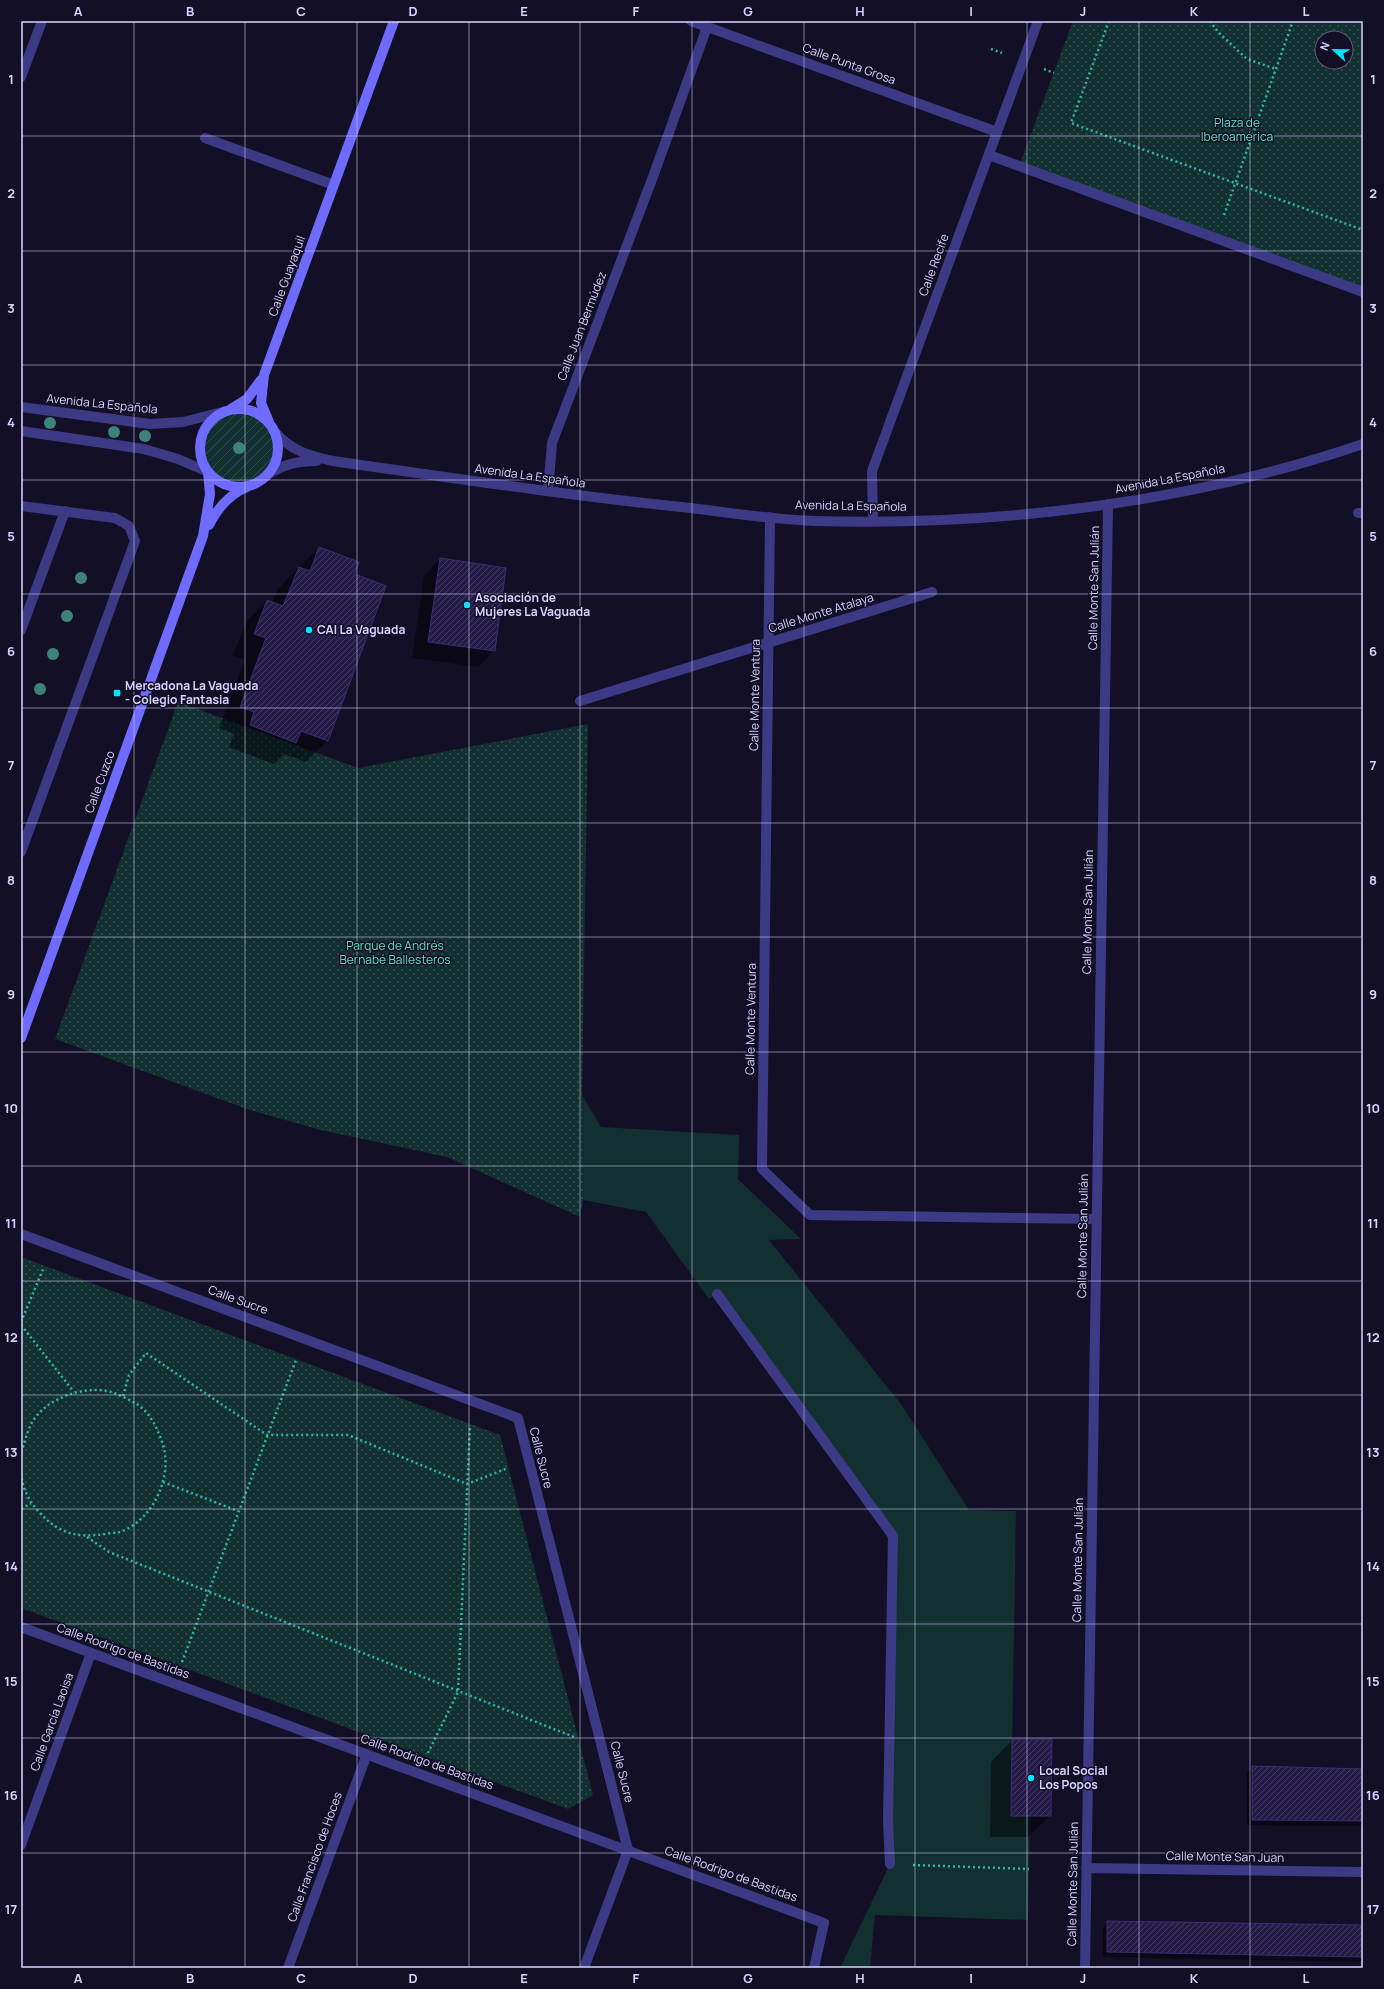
<svg xmlns="http://www.w3.org/2000/svg" width="1384" height="1989" font-family="Manrope,sans-serif">
	<style>
		.grass { fill: #12302f }
		.park { fill: url(#park-dots); fill-rule: evenodd }
		.garden { fill: url(#garden-furrows) }
		.shadow { fill: #0007 }
		.building { fill: url(#building-hatch); stroke: #3b2d73 }
		.lines { fill: none; stroke-linecap: round; stroke-linejoin: round }
		.path { stroke: #2fb8b0; stroke-width: 2.5; stroke-dasharray: 2 3; stroke-linecap: butt }
		.service { stroke: #3d3a85; stroke-width: 10 }
		.pedestrian { stroke: #3d3a85; stroke-width: 10 }
		.minor { stroke: #3d3a85; stroke-width: 10 }
		.tertiary { stroke: #3d3a85; stroke-width: 10 }
		.secondary { stroke: #6f6bff; stroke-width: 10 }
		.tree { fill: #3d827b }
		.grid { fill: none; stroke: #d9d4ff; stroke-width: 1; stroke-opacity: 0.55 }
		.poi-dot { fill: #00e5ff; stroke: #130f26; stroke-width: 1.5 }
		.labels { text-anchor: middle; stroke-width: 3; stroke-linejoin: round; paint-order: stroke }
		.street-label { font-size: 12px; fill: #d9d4ff; stroke: #130f26 }
		.park-label { font-size: 12px; fill: #5fe0c0; stroke: #130f26 }
		.poi-label { font-size: 12px; font-weight: bold; fill: #d9d4ff; stroke: #130f26; text-anchor: start }
		.neatline { fill: none; stroke: #d9d4ff; stroke-width: 1.5 }
		.grid-label { font-size: 13px; text-anchor: middle; font-weight: bold; fill: #d9d4ff }
	</style>
	<defs>
		<pattern id="park-dots" width="8" height="8" patternUnits="userSpaceOnUse"><rect width="8" height="8" fill="#12302f"/><path d="M2 2h.1M6 6h.1" fill="none" stroke="#344d4e" stroke-width="1.8" stroke-linecap="round"/></pattern>
		<pattern id="garden-furrows" width="10" height="10" patternUnits="userSpaceOnUse"><rect width="10" height="10" fill="#12302f"/><path d="M-1 1l2-2M0 10L10 0M9 11l2-2" fill="none" stroke="#344d4e"/></pattern>
		<pattern id="building-hatch" width="6" height="6" patternUnits="userSpaceOnUse"><rect width="6" height="6" fill="#241b47"/><path d="M-1 1l2-2M0 6l6-6M5 7l2-2" fill="none" stroke="#433b63"/></pattern>
	</defs>
	<rect width="100%" height="100%" fill="#130f26"/>
	<!-- grass -->
	<path class="grass" d="M582,1095L601,1127L739,1135L738,1179L801,1239L769,1240L901,1404L969,1510L1016,1511L1011,1815L1030,1816L1028,1920L875,1915L870,1968H840L890,1864L893,1536L716,1294L709,1299L646,1212L583,1200Z"/>
	<!-- park -->
	<path class="park" d="M1073,21H1363V292L1019,166ZM1322,38H1346V62H1322Z
		M178,702L358,768L588,724L582,1095L583,1200L580,1217L447,1157L321,1130L250,1110L55,1039Z
		M21,1257L500,1435L593,1795L568,1809L21,1608Z"/>
	<!-- garden -->
	<path class="garden" d="M200 448a39 39 0 1 1 78 0a39 39 0 1 1-78 0Z"/>
	<!-- shadow -->
	<path class="shadow" d="M319,548L354,575L327,741L306,762L284,754L274,764L229,747L234,734L219,728L245,660L233,655L246,622L267,601L272,603L278,589Z
		M440,559L494,650L478,667L412,658L424,576Z
		M1012,1740H1051L1050,1816L1028,1837H990L991,1762Z
		M1253,1767L1363,1770V1826L1247,1825V1772Z
		M1108,1922L1363,1926V1962L1103,1957V1927Z"/>
	<!-- building -->
	<path class="building" d="M319,547L359,562L355,574L386,586L328,741L301,731L296,743L250,725L254,712L240,707L266,638L254,634L267,600L283,606L299,567L310,571Z
		M440,558L506,568L495,651L428,642Z
		M1012,1739H1052L1051,1816H1011Z
		M1252,1766L1363,1769V1821L1252,1820Z
		M1107,1921L1363,1925V1957L1107,1952Z"/>
	<g class="lines">
		<!-- path -->
		<path class="path" d="M1109,21L1071,123L1363,230
			M1210,21L1218,32L1247,59L1276,69
			M991,49L1002,53
			M1044,69L1054,73
			M1224,215L1293,21
			M21,1322L44,1267
			M21,1325L74,1392
			M123,1396L129,1375L146,1353L267,1435H348L467,1484L508,1468
			M21,1452C25,1443 27,1430 33,1421C45,1401 75,1389 98,1390C111,1390 124,1397 135,1403C149,1411 157,1427 162,1442C174,1474 154,1520 120,1532C116,1533 110,1533 105,1534C78,1538 59,1534 40,1513C30,1503 22,1488 21,1473
			M163,1482L238,1511
			M21,1508L31,1504
			M87,1537L109,1552L574,1737
			M182,1662L296,1360
			M428,1753L458,1692L470,1425
			M913,1865L1029,1869"/>
		<!-- service -->
		<path class="service" d="M21,506L115,518L129,526L135,541L21,852
			M21,630L65,511"/>
		<!-- pedestrian -->
		<path class="pedestrian" d="M654,174L707,27
			M717,1294L893,1536L888,1820L890,1864"/>
		<!-- minor -->
		<path class="minor" d="M691,21L997,132
			M21,77L42,21
			M205,138L334,185
			M989,155L1363,292
			M548,491L552,443L654,174
			M1358,513H1363
			M770,517L762,1169L810,1215L1096,1219
			M873,521L872,471L1038,21
			M580,701L932,592
			M21,1234L518,1418L628,1850L584,1968
			M21,1845L91,1653
			M1086,1868L1363,1872
			M288,1968L367,1754
			M1085,1968L1108,504"/>
		<!-- tertiary -->
		<path class="tertiary" d="M21,407L150,424L183,422L226,411
			M21,431L144,449L178,459L208,472
			M275,432C291,451 310,456 333,461C453,478 572,496 691,508C732,513 775,520 816,521C999,526 1190,503 1363,444
			M267,475C284,464 297,461 317,461
			M21,1627L824,1923L814,1968"/>
		<!-- secondary -->
		<path class="secondary" d="M231,409L247,399L261,380
			M200 448a39 39 0 1 1 78 0a39 39 0 1 1-78 0Z
			M269,422L261,403L264,375L394,21
			M209,525C217,509 230,494 247,487
			M21,1038L203,536L210,494L208,472"/>
	</g>
	<!-- trees -->
	<g class="tree">
		<circle cx="50" cy="423" r="6"/>
		<circle cx="114" cy="432" r="6"/>
		<circle cx="145" cy="436" r="6"/>
		<circle cx="239" cy="448" r="6"/>
		<circle cx="81" cy="578" r="6"/>
		<circle cx="67" cy="616" r="6"/>
		<circle cx="53" cy="654" r="6"/>
		<circle cx="40" cy="689" r="6"/>
	</g>
	<!-- grid -->
	<path class="grid" d="M134,21V1968M245,21V1968M357,21V1968M469,21V1968M580,21V1968M692,21V1968M804,21V1968M915,21V1968M1027,21V1968M1139,21V1968M1250,21V1968M21,136H1363M21,251H1363M21,365H1363M21,480H1363M21,594H1363M21,708H1363M21,823H1363M21,937H1363M21,1052H1363M21,1166H1363M21,1281H1363M21,1395H1363M21,1509H1363M21,1624H1363M21,1738H1363M21,1853H1363"/>
	<!-- markers -->
	<g class="poi-dot">
		<circle cx="467" cy="605" r="4"/>
		<circle cx="309" cy="630" r="4"/>
		<rect x="113" y="689" width="8" height="8" rx="2"/>
		<circle cx="1031" cy="1778" r="4"/>
	</g>
	<g class="labels">
		<!-- street labels -->
		<g class="street-label">
			<text transform="translate(849 64) rotate(20)" y="4">Calle Punta Grosa</text>
			<text transform="translate(934 265) rotate(-70)" y="4">Calle Recife</text>
			<text transform="translate(287 276) rotate(-70)" y="4">Calle Guayaquil</text>
			<text transform="translate(582 326) rotate(-69)" y="4">Calle Juan Bermúdez</text>
			<text transform="translate(102 404) rotate(6)" y="4">Avenida La Española</text>
			<text transform="translate(530 476) rotate(8)" y="4">Avenida La Española</text>
			<text transform="translate(1170 479) rotate(-11)" y="4">Avenida La Española</text>
			<text transform="translate(851 506) rotate(1)" y="4">Avenida La Española</text>
			<text transform="translate(1094 588) rotate(-89)" y="4">Calle Monte San Julián</text>
			<text transform="translate(821 613) rotate(-17)" y="4">Calle Monte Atalaya</text>
			<text transform="translate(755 695) rotate(-89)" y="4">Calle Monte Ventura</text>
			<text transform="translate(100 782) rotate(-70)" y="4">Calle Cuzco</text>
			<text transform="translate(1088 912) rotate(-89)" y="4">Calle Monte San Julián</text>
			<text transform="translate(751 1019) rotate(-89)" y="4">Calle Monte Ventura</text>
			<text transform="translate(1083 1236) rotate(-89)" y="4">Calle Monte San Julián</text>
			<text transform="translate(238 1300) rotate(20)" y="4">Calle Sucre</text>
			<text transform="translate(541 1458) rotate(76)" y="4">Calle Sucre</text>
			<text transform="translate(1078 1560) rotate(-89)" y="4">Calle Monte San Julián</text>
			<text transform="translate(123 1651) rotate(20)" y="4">Calle Rodrigo de Bastidas</text>
			<text transform="translate(52 1722) rotate(-70)" y="4">Calle García Laoisa</text>
			<text transform="translate(427 1762) rotate(20)" y="4">Calle Rodrigo de Bastidas</text>
			<text transform="translate(622 1772) rotate(76)" y="4">Calle Sucre</text>
			<text transform="translate(315 1857) rotate(-70)" y="4">Calle Francisco de Hoces</text>
			<text transform="translate(1225 1857) rotate(1)" y="4">Calle Monte San Juan</text>
			<text transform="translate(731 1874) rotate(20)" y="4">Calle Rodrigo de Bastidas</text>
			<text transform="translate(1073 1884) rotate(-89)" y="4">Calle Monte San Julián</text>
		</g>
		<!-- park labels -->
		<g class="park-label">
			<text x="1237" y="127">Plaza de<tspan x="1237" dy="14">Iberoamérica</tspan></text>
			<text x="395" y="950">Parque de Andrés<tspan x="395" dy="14">Bernabé Ballesteros</tspan></text>
		</g>
		<!-- poi labels -->
		<g class="poi-label">
			<text x="475" y="602">Asociación de<tspan x="475" dy="14">Mujeres La Vaguada</tspan></text>
			<text x="317" y="634">CAI La Vaguada</text>
			<text x="125" y="690">Mercadona La Vaguada<tspan x="125" dy="14">- Colegio Fantasia</tspan></text>
			<text x="1039" y="1775">Local Social<tspan x="1039" dy="14">Los Popos</tspan></text>
		</g>
	</g>
	<!-- border -->
	<rect width="1384" height="1989" fill="none" stroke="#130f26" stroke-width="44"/>
	<!-- north arrow -->
	<g transform="translate(1334 50) rotate(292)"><circle r="19" fill="#130f26" stroke="#625e7d"/>
	<path d="M0-3L7 15L0 10L-7 15Z" fill="#00e5ff"/>
	<text y="-6" font-size="11" font-weight="bold" text-anchor="middle" fill="#d9d4ff">N</text>
	</g>
	<rect x="22" y="22" width="1340" height="1945" class="neatline"/>
	<g class="grid-label">
		<text x="78" y="16">A</text>
		<text x="190" y="16">B</text>
		<text x="301" y="16">C</text>
		<text x="413" y="16">D</text>
		<text x="524" y="16">E</text>
		<text x="636" y="16">F</text>
		<text x="748" y="16">G</text>
		<text x="860" y="16">H</text>
		<text x="971" y="16">I</text>
		<text x="1083" y="16">J</text>
		<text x="1194" y="16">K</text>
		<text x="1306" y="16">L</text>
		<text x="11" y="84">1</text>
		<text x="1373" y="84">1</text>
		<text x="11" y="198">2</text>
		<text x="1373" y="198">2</text>
		<text x="11" y="313">3</text>
		<text x="1373" y="313">3</text>
		<text x="11" y="427">4</text>
		<text x="1373" y="427">4</text>
		<text x="11" y="541">5</text>
		<text x="1373" y="541">5</text>
		<text x="11" y="656">6</text>
		<text x="1373" y="656">6</text>
		<text x="11" y="770">7</text>
		<text x="1373" y="770">7</text>
		<text x="11" y="885">8</text>
		<text x="1373" y="885">8</text>
		<text x="11" y="999">9</text>
		<text x="1373" y="999">9</text>
		<text x="11" y="1113">10</text>
		<text x="1373" y="1113">10</text>
		<text x="11" y="1228">11</text>
		<text x="1373" y="1228">11</text>
		<text x="11" y="1342">12</text>
		<text x="1373" y="1342">12</text>
		<text x="11" y="1457">13</text>
		<text x="1373" y="1457">13</text>
		<text x="11" y="1571">14</text>
		<text x="1373" y="1571">14</text>
		<text x="11" y="1686">15</text>
		<text x="1373" y="1686">15</text>
		<text x="11" y="1800">16</text>
		<text x="1373" y="1800">16</text>
		<text x="11" y="1914">17</text>
		<text x="1373" y="1914">17</text>
		<text x="78" y="1983">A</text>
		<text x="190" y="1983">B</text>
		<text x="301" y="1983">C</text>
		<text x="413" y="1983">D</text>
		<text x="524" y="1983">E</text>
		<text x="636" y="1983">F</text>
		<text x="748" y="1983">G</text>
		<text x="860" y="1983">H</text>
		<text x="971" y="1983">I</text>
		<text x="1083" y="1983">J</text>
		<text x="1194" y="1983">K</text>
		<text x="1306" y="1983">L</text>
	</g>
</svg>
